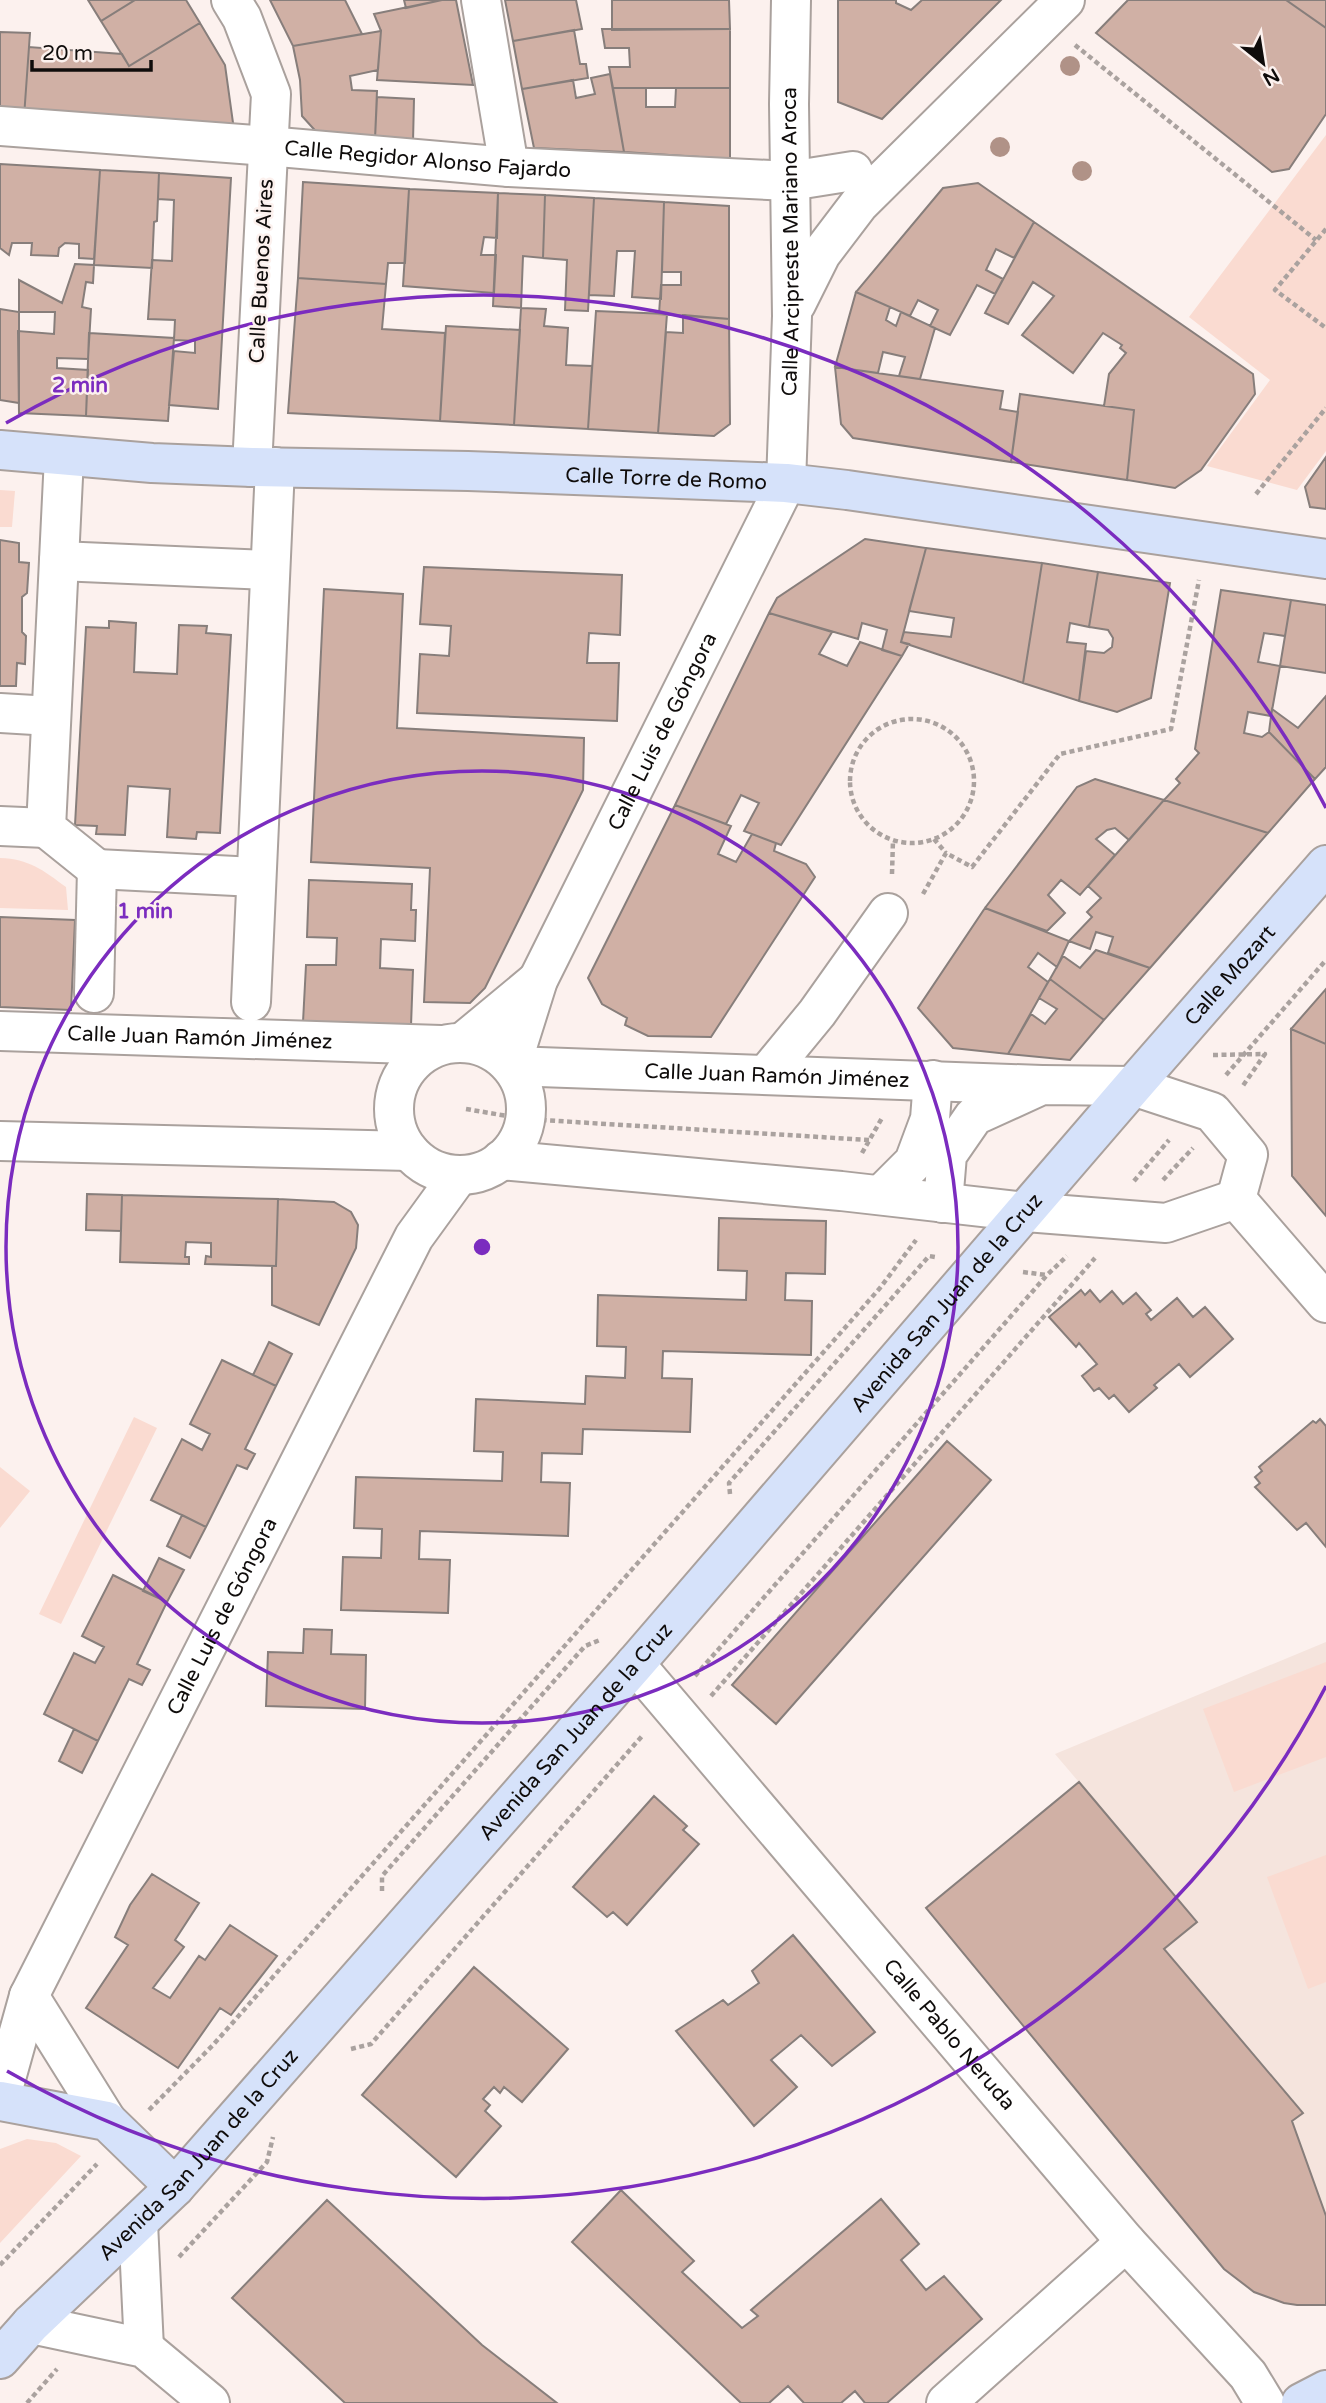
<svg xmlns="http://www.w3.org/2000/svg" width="1326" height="2403" font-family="'Varela Round',sans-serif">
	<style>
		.built { fill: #f5e4dd }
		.green { fill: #fadbd1 }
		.building { fill: #d0b0a5; stroke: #877e7b; stroke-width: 2 }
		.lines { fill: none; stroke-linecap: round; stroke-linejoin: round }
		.street-casing { stroke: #aaa19d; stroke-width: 42 }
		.secondary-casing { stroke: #aaa19d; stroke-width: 42 }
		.path { stroke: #aaa29f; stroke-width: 4.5; stroke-dasharray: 5 3.5; stroke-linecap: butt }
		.street { stroke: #fff; stroke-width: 38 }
		.secondary { stroke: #d6e2fa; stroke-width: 38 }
		.tree { fill: #b09287 }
		.ring { fill: none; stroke: #7b2cbf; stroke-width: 3.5 }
		.labels { text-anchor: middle; stroke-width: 5; stroke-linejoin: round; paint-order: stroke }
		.street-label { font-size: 21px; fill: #0f0c0b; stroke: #fcf1ee }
		.centre { fill: #7b2cbf; stroke: #fcf1ee; stroke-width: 3.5 }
		.ring-label { font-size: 21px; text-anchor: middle; font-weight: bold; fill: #7b2cbf; stroke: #fcf1ee; stroke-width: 5; stroke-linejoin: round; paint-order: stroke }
	</style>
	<rect width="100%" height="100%" fill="#fcf1ee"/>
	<!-- built -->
	<path class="built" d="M1326,1642V2216L1292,2121L1303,2112L1164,1949L1197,1921L1055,1754Z"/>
	<!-- green -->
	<path class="green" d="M1326,135V451L1297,490L1207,466L1270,380L1189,317Z
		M0,490L15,491L12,527H0Z
		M0,858C29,859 43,870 66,887L68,910L0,908Z
		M134,1417L157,1428L61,1624L39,1614Z
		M0,1467L30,1491L0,1528Z
		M1326,1662V1757L1234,1792L1203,1709Z
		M1326,1855V1982L1308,1989L1267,1877Z
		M27,2139L56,2143L81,2156L0,2243V2149Z"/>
	<!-- building -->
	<path class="building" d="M88,0H135L101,21Z
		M135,0H186L200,23L129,66L101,21Z
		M270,0H345L362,34L293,46Z
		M404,0H442L406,8Z
		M442,0H456L473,85L377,80L381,31L374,14Z
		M505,0H576L582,29L513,41Z
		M612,0H729L730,29L612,30Z
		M838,0H896V3L911,10L922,0H1001L882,119L838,102Z
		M1128,0H1286L1326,28V114L1289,169L1272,172L1096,33Z
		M1286,0H1326V28Z
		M200,23L225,65L234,130L24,117L29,47L122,54L129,66Z
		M602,29H730V88H613L609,67H630L629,48H605Z
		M574,30L580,64H586L588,78L522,89L513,41Z
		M381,31L378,70L350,76L352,90L377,91L375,139L321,137L302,116L300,80L293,46Z
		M0,32L30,33L24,117L0,116Z
		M610,74L624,152L534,148L522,89L573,80L576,98L595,94L591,78Z
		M613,88H646V107H675L676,88H730V159L624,152Z
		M377,97L414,99L413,142L375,139Z
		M0,164L100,170L94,259L79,258V244L65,243L59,248L58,256L31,255L32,243H12L9,255L0,248Z
		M100,170L159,173L157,221L154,222L152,268L94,265Z
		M159,173L231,178L218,409L169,405L174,351L195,353V341L174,340L175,320L148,319L152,260L172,261L174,200L158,199Z
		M303,182L409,189L405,263H388L386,284L298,278Z
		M978,183L1034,222L1014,258L996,249L986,270L1003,279L995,294L977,285L950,335L930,326L938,310L918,300L910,316L856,292L943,188Z
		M409,189L498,193L497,238L484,237L481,255H496L494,293L403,286Z
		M498,193L545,195L543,258L523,256L521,308L493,306Z
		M545,195L594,198L588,311L565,310L567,260L543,258Z
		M594,198L664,202L661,299L632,297L635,251H617L614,296L589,295Z
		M664,202L729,206V319L659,314L661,285H681V272H662Z
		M1034,222L1253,374L1255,394L1201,470L1175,488L1127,480L1134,410L1104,406L1109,374L1126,353L1120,348L1122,345L1103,333L1073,373L1022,335L1054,296L1033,282L1008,324L985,313Z
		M75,264L94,265L93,283L86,282L82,307L91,309L88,359L57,358V368L88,370L86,416L19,413L18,331L54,334L55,312H19V280L62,303Z
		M298,278L386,284L382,329L445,333L440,421L288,413Z
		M856,292L890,307L886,320L896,326L901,312L935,328L920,379L899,376L905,357L883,352L878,373L835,367Z
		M521,308L546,309L544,326L568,328L566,365L592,366L588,429L514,425Z
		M0,309L19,312V403L0,400Z
		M596,311L667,314L658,433L588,429Z
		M683,315L729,319L730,424L714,436L658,433L666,332L683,333Z
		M446,326L520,330L514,425L440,421Z
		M89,333L174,338L168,421L86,416Z
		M835,367L1003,391L1000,409L1018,412L1011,462L853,438L841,424Z
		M1020,394L1134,410L1127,480L1011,462Z
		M1326,457V509L1310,507L1305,487Z
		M865,539L926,548L901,642L909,644L902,656L882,650L887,630L862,623L858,639L769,613L777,598Z
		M0,540L19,543V562L29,563L27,593L22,597V632L26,636L25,664L17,663L16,686H0Z
		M926,548L1042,563L1023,683L901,642L904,632L951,637L954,618L909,611Z
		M1042,563L1098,572L1089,627L1070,623L1067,642L1086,644L1079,701L1023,683Z
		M424,567L622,575L620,635L589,633L587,663H619L617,721L417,713L420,654L449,656L451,626L420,624Z
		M1098,572L1170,583L1151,698L1117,712L1079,701L1086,651L1104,653L1112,647L1113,638L1108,630L1089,627Z
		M324,589L403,594L397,728L584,738L583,790L485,988L470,1003L424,1002L430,868L311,862Z
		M1221,590L1291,600L1285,636L1264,633L1258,662L1280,666L1271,716L1248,712L1244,733L1262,737L1269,732L1315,779L1268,833L1164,800L1180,783L1176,779L1199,753L1195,749Z
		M1291,600L1326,605V673L1280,666Z
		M769,613L832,632L819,654L847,666L860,642L902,656L781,845L744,831L759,803L741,795L726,824L675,805Z
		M109,621L136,623L134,672L177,674L179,625L207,626L206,633L231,635L220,833L197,832L196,839L167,837L170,789L128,786L125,835L96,834L97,826L75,825L86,627L109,628Z
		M1326,696V767L1315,779L1269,732L1271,716L1272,709L1298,728Z
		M1095,779L1164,800L1129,840L1115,828L1107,830L1096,839L1115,855L1080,895L1061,880L1048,895L1065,913L1047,931L985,908L1077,787Z
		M1164,800L1268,833L1150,968L1108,953L1113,937L1096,932L1090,949L1069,941L1092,917L1087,912L1101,898L1088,886Z
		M675,805L731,826L718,854L736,862L752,834L776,843L774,851L806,864L815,877L711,1037L648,1036L625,1025L627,1018L602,1004L588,978Z
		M309,880L412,884L411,910H416L415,941L381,939L380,968L413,970L411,1026L303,1022L306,965H336L337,938L307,937Z
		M985,908L1069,941L1057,967L1038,953L1028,967L1048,982L1008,1054L953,1048L918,1008Z
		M0,917L75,920L71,1010L0,1007Z
		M1096,950L1150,968L1104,1020L1050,979L1063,956L1080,968Z
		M1050,979L1104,1020L1070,1060L1008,1054L1031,1014L1045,1024L1057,1009L1039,998Z
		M1326,989V1044L1291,1029Z
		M1291,1029L1326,1044V1216L1292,1176Z
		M87,1194L122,1195L121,1231L86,1230Z
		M122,1195L278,1199L276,1266L205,1264L206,1256L211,1257V1243L186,1242L185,1257H189V1264L120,1262Z
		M278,1199L334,1202L351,1212L358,1225L356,1248L319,1325L272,1305V1266H276Z
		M719,1218L826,1221L825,1274L786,1273L785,1300L812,1301L811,1355L663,1351L662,1378L692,1379L690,1432L583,1429L582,1454L542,1453L541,1482L570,1483L568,1536L420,1531L419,1559L450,1560L448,1613L341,1610L343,1557L381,1558L382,1529L354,1528L356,1477L502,1481L503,1452L474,1451L476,1399L585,1404L586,1376L625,1378L626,1347L597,1346L598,1295L746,1300L747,1271L718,1270Z
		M1081,1290L1085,1295L1090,1290L1100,1302L1112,1291L1123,1304L1136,1293L1151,1310L1146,1314L1151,1320L1177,1298L1193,1317L1205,1307L1233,1339L1190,1377L1179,1364L1154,1385L1157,1388L1129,1412L1114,1395L1109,1399L1099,1388L1094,1391L1082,1376L1097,1364L1079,1343L1076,1347L1049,1317Z
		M269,1342L292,1354L276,1386L253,1375Z
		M222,1360L276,1386L245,1449L255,1454L247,1469L237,1465L206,1527L151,1500L182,1439L202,1450L210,1434L190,1424Z
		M1320,1419L1326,1426V1547L1306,1523L1297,1530L1255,1487L1260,1483L1255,1477L1262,1471L1259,1467L1313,1421L1316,1423Z
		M947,1441L991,1480L776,1724L732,1685Z
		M182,1515L206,1527L190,1558L167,1546Z
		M159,1558L184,1570L167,1602L143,1591Z
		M113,1575L167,1602L137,1664L150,1670L142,1685L129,1679L98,1741L44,1714L74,1653L95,1663L104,1647L82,1636Z
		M304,1629L332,1630L331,1654L366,1655L365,1709L266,1706L268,1652L303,1653Z
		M74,1729L98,1741L82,1773L59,1761Z
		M1079,1782L1197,1922L1164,1949L1303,2113L1292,2121L1326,2216V2305H1297L1284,2303L1254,2292L1224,2269L926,1908Z
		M654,1796L687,1826L683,1830L699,1844L627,1925L613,1912L607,1917L573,1887Z
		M152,1874L199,1903L175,1940L184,1947L153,1988L170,1998L199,1956L205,1960L230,1925L277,1956L231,2015L220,2008L178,2068L86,2008L128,1945L115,1937L130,1905Z
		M793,1935L875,2032L832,2066L801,2035L771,2060L797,2087L754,2126L676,2031L723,2000L728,2005L759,1983L752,1971Z
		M474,1967L568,2049L522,2102L504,2087L500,2093L494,2087L483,2099L490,2105L485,2111L501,2126L456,2177L362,2095Z
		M621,2190L694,2261L682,2272L742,2328L758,2316L751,2310L881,2199L919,2244L901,2260L926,2290L944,2276L982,2319L887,2403H865L855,2391L841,2403H804L788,2386L769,2403H741L572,2242Z
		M327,2200L482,2345L557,2403H345L232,2298Z"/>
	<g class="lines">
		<defs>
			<g id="street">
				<path d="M231,0L242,18L271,94L252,467"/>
				<path d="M481,0L509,167"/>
				<path id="s1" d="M0,126L267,146L509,167L790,181L853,171"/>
				<path d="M796,304L821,254L859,204L1065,0"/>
				<path d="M64,457L46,828L97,869"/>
				<path d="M59,561L269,570"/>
				<path d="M0,713L51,716"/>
				<path d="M0,826L46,828"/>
				<path d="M97,869L255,877"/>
				<path d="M94,993L97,869"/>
				<path d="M251,1002L275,467"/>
				<path id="s2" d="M0,1031L441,1045"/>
				<path d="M462,1043L538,980"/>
				<circle cx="460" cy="1109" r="66"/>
				<path id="s3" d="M511,1066L538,980L786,483L792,316L789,104L791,0"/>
				<path id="s4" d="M511,1066L1042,1085"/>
				<path d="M766,1075L817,1013L888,913"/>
				<path d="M0,1141L409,1151"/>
				<path d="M501,1160L841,1191L1026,1212L1166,1223L1236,1199"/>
				<path d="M881,1195L914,1162L930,1119L933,1080"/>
				<path d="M1236,1199L1326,1303"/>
				<path d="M943,1203L947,1155L974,1116L1042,1085L1133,1086L1212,1112L1248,1155L1236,1199"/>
				<path id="s5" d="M635,1664L1126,2242L1248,2375L1265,2403"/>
				<path d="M29,1996L107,2121"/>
				<path id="s6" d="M0,2100L29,1996L414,1237L459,1175"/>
				<path d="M138,2223L144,2348"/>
				<path d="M31,2324L144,2348L210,2403"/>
				<path d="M946,2403L1126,2242"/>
			</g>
			<g id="secondary">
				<path id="s7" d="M0,450L152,463L252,467L468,471L786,483L847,490L1326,559"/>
				<path d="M0,2101L107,2121L175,2187"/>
				<path id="s8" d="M0,2359L31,2324L175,2187L635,1664L1133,1086L1326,865"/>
				<path d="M1301,2403L1326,2390"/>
			</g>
		</defs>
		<!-- street casing -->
		<use href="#street" class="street-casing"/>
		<!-- secondary casing -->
		<use href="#secondary" class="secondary-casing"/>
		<!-- path -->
		<path class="path" d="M1075,45L1316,240
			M1326,229L1275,290L1326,328
			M1256,494L1326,408
			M850 781a62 62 0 1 1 124 0a62 62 0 1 1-124 0Z
			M934,839L946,853
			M892,874L893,840
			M923,894L946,853L972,867L1060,754L1171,729L1199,580
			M1213,1055L1265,1054L1242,1087
			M1226,1075L1326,960
			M466,1109L525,1119L869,1140
			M862,1153L882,1118
			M1163,1180L1193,1148
			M1134,1181L1169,1140
			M1023,1272L1046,1275
			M730,1494L729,1483L929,1256L935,1257
			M695,1676L1047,1275L1067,1256
			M711,1696L1095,1258
			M382,1891V1876L585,1646L600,1640
			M351,2049L371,2044L643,1735
			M149,2110L213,2045L880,1288L916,1240
			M179,2257L267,2162L273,2137
			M0,2265L97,2164
			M27,2403L57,2369"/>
		<!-- street -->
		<use href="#street" class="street"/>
		<!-- secondary -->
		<use href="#secondary" class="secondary"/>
	</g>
	<!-- trees -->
	<g class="tree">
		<circle cx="1070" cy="66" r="10"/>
		<circle cx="1000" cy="147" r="10"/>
		<circle cx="1082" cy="171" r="10"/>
	</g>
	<!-- distance rings -->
	<g class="ring">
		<circle cx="482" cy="1247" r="476"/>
		<path d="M1326 1686A951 951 0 0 1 7 2071M6 423A951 951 0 0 1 1326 808"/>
	</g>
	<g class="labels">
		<!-- street labels -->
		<g class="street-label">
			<text dy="7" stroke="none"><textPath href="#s1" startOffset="429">Calle Regidor Alonso Fajardo</textPath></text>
			<text dy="7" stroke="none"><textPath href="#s3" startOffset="887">Calle Arcipreste Mariano Aroca</textPath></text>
			<text transform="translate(261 271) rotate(-87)" y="7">Calle Buenos Aires</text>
			<text dy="7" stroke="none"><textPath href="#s7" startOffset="667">Calle Torre de Romo</textPath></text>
			<text dy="7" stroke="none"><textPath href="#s3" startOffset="368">Calle Luis de Góngora</textPath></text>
			<text dy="7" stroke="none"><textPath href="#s8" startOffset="1852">Calle Mozart</textPath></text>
			<text dy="7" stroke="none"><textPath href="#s2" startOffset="200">Calle Juan Ramón Jiménez</textPath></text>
			<text dy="7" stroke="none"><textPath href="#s4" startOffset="266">Calle Juan Ramón Jiménez</textPath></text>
			<text dy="7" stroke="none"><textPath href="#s8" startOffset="1419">Avenida San Juan de la Cruz</textPath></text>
			<text dy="7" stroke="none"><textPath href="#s6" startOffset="534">Calle Luis de Góngora</textPath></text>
			<text dy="7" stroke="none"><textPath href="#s8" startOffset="852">Avenida San Juan de la Cruz</textPath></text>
			<text dy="7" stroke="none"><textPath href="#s5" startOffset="486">Calle Pablo Neruda</textPath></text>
			<text dy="7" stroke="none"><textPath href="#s8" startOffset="285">Avenida San Juan de la Cruz</textPath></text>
		</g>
	</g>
	<circle cx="482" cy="1247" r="10" class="centre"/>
	<g class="ring-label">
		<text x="80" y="392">2 min</text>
		<text x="145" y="918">1 min</text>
	</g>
	<!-- north arrow -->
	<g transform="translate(1263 63) rotate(150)" stroke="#fcf1ee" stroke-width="5" paint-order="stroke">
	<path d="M0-5L12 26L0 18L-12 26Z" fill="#0f0c0b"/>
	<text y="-10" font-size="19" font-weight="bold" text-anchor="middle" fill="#0f0c0b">N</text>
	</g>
	<!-- scale -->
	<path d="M32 60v10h119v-10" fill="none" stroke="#0f0c0b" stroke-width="3.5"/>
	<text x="42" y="60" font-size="21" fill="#0f0c0b" stroke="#fcf1ee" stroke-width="5" paint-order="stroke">20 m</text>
</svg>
